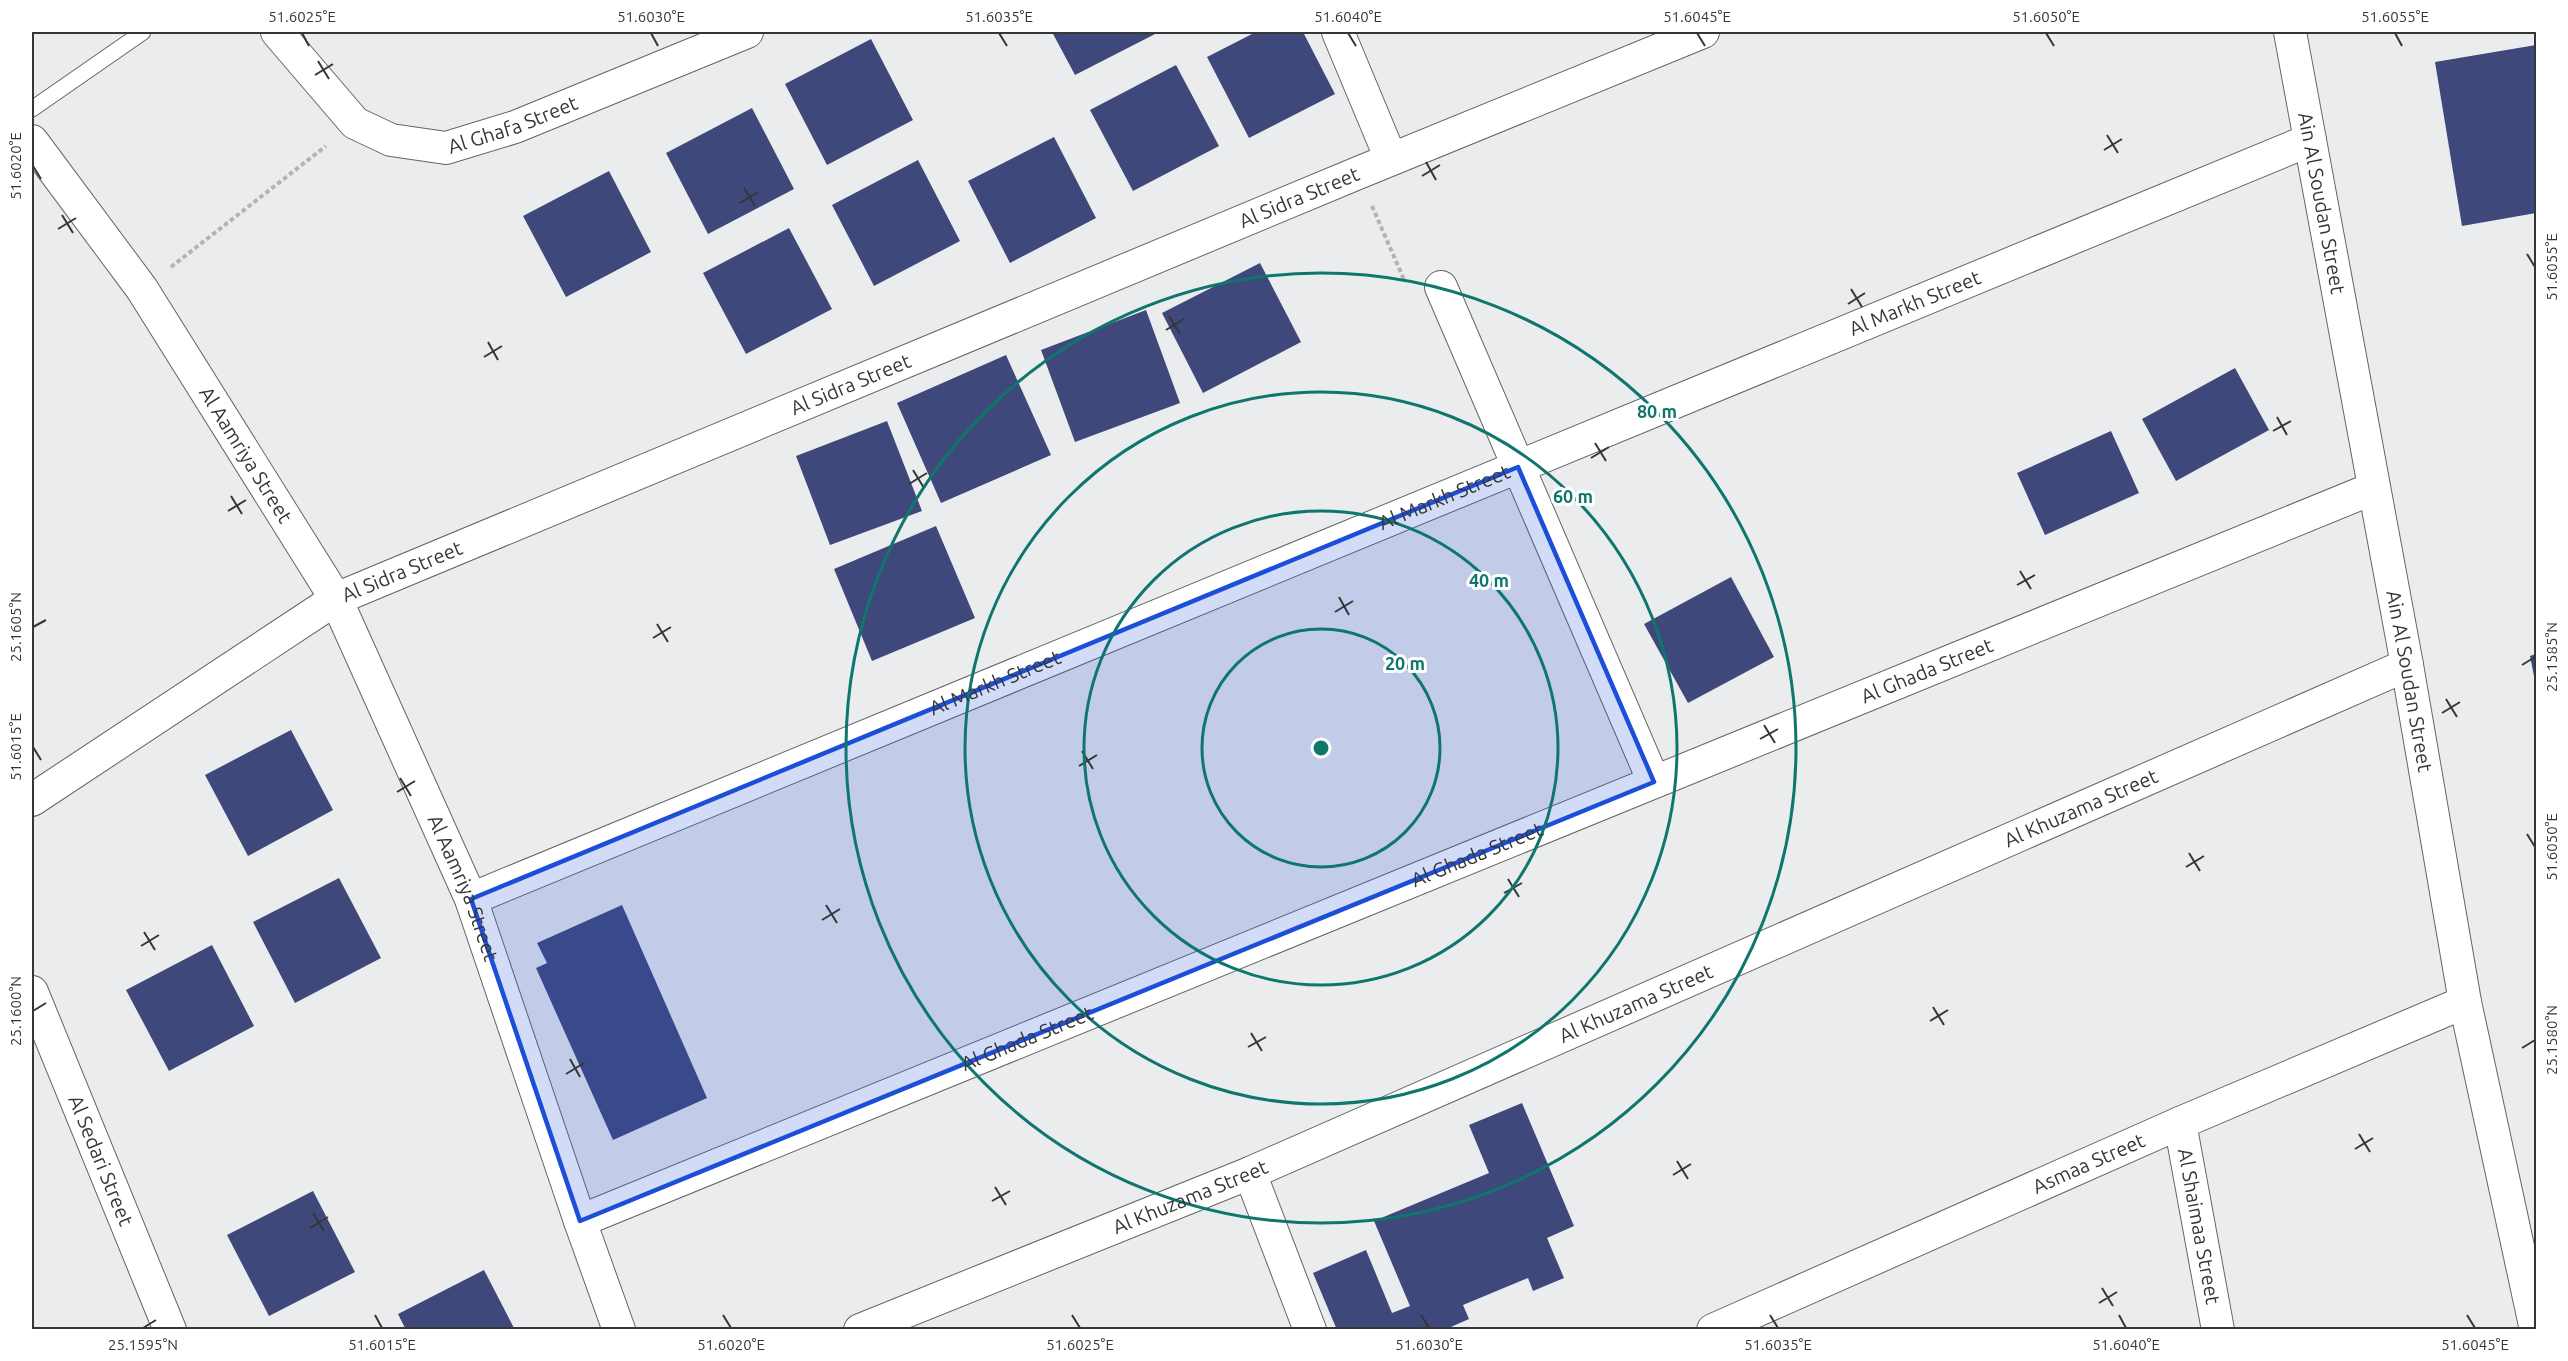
<svg xmlns="http://www.w3.org/2000/svg" width="2568" height="1361" font-family="Ubuntu,sans-serif">
	<style>
		.building { fill: #3f487a }
		.lines { fill: none; stroke-linecap: round; stroke-linejoin: round }
		.service-casing { stroke: #636466; stroke-width: 17 }
		.minor-casing { stroke: #636466; stroke-width: 34 }
		.path { stroke: #b3b3b5; stroke-width: 4; stroke-dasharray: 4.5 3; stroke-linecap: butt }
		.service { stroke: #fff; stroke-width: 15 }
		.minor { stroke: #fff; stroke-width: 32 }
		.marked { fill: #1d4ed8; fill-opacity: 0.2; stroke: #1d4ed8; stroke-width: 4.5; stroke-linejoin: round }
		.ticks { fill: none; stroke: #363637; stroke-width: 2 }
		.ring { fill: none; stroke: #0f766e; stroke-width: 3 }
		.labels { text-anchor: middle; stroke-width: 6; stroke-linejoin: round; paint-order: stroke }
		.street-label { font-size: 20px; fill: #363637; stroke: #fff }
		.centre { fill: #0f766e; stroke: #fff; stroke-width: 3 }
		.ring-label { font-size: 18px; text-anchor: middle; font-weight: bold; fill: #0f766e; stroke: #fff; stroke-width: 6; stroke-linejoin: round; paint-order: stroke }
		.neatline { fill: none; stroke: #363637; stroke-width: 2 }
		.ticks-label { font-size: 15px; text-anchor: middle; fill: #363637 }
	</style>
	<rect width="100%" height="100%" fill="#ebecee"/>
	<!-- building -->
	<path class="building" d="M1052,32H1159L1075,75Z
		M1256,32H1303L1335,94L1249,138L1207,57Z
		M871,39L913,120L827,165L785,84Z
		M2536,45V213L2462,226L2435,62Z
		M1176,65L1219,146L1133,191L1090,110Z
		M752,108L794,189L708,234L666,153Z
		M1054,137L1096,218L1010,263L968,181Z
		M918,160L960,241L874,286L832,205Z
		M609,171L651,252L566,297L523,216Z
		M789,228L832,309L746,354L703,273Z
		M1260,263L1301,342L1203,393L1162,313Z
		M1146,310L1180,403L1075,442L1041,350Z
		M1006,355L1051,455L941,503L897,403Z
		M2235,368L2269,430L2176,481L2142,419Z
		M887,421L922,511L830,545L796,456Z
		M2111,431L2139,493L2045,535L2017,473Z
		M936,526L975,618L872,661L834,569Z
		M1731,577L1774,657L1688,703L1644,624Z
		M2536,654V681H2535L2530,656Z
		M291,730L333,810L248,856L205,775Z
		M339,878L381,958L295,1003L253,922Z
		M622,905L707,1098L613,1140L536,968L547,963L537,943Z
		M212,945L254,1026L169,1071L126,990Z
		M1522,1103L1574,1226L1547,1238L1564,1278L1533,1291L1528,1278L1463,1305L1469,1319L1444,1330H1337L1313,1273L1366,1250L1392,1313L1410,1306L1374,1221L1489,1173L1469,1125Z
		M313,1191L355,1272L269,1316L227,1235Z
		M484,1270L515,1330H406L398,1314Z"/>
	<g class="lines">
		<defs>
			<path id="service" d="M32,109L143,32"/>
			<g id="minor">
				<path id="s1" d="M277,32L355,123L391,140L446,148L515,127L747,32"/>
				<path d="M1338,32L1391,159"/>
				<path id="s2" d="M2290,32L2407,665L2465,1002L2536,1330"/>
				<path id="s3" d="M32,141L142,289L336,599L471,899L580,1221L619,1330"/>
				<path d="M1441,287L1654,782"/>
				<path id="s4" d="M32,800L336,599L1358,173L1703,32"/>
				<path id="s5" d="M471,899L2310,140"/>
				<path id="s6" d="M32,992L170,1330"/>
				<path id="s7" d="M2180,1123L2218,1330"/>
				<path d="M1250,1173L1310,1330"/>
				<path id="s8" d="M580,1221L2374,488"/>
				<path id="s9" d="M860,1330L1250,1173L2407,665"/>
				<path id="s10" d="M1713,1330L2180,1123L2465,1002"/>
			</g>
		</defs>
		<!-- service casing -->
		<use href="#service" class="service-casing"/>
		<!-- minor casing -->
		<use href="#minor" class="minor-casing"/>
		<!-- path -->
		<path class="path" d="M1372,206L1405,282
			M171,267L326,146"/>
		<!-- service -->
		<use href="#service" class="service"/>
		<!-- minor -->
		<use href="#minor" class="minor"/>
	</g>
	<!-- marked area -->
	<path class="marked" d="M1518,467L1654,782L580,1221L471,899Z"/>
	<!-- ticks -->
	<path class="ticks" d="M302,33L309,46M651,33L658,46M999,33L1007,46M1348,33L1356,46M1697,33L1705,46M2046,33L2054,46M2395,33L2402,46M318,61L329,79M315,75L333,64M2107,135L2118,153M2104,150L2122,139M1426,162L1436,180M33,166L41,179M1422,176L1440,165M744,188L755,206M740,203L758,192M62,215L73,233M58,229L76,218M2527,254L2535,267M1851,289L1862,307M1848,304L1865,293M1169,316L1180,334M1166,330L1184,319M488,342L498,360M484,357L502,346M2277,417L2287,435M2273,431L2291,421M1595,443L1606,461M1591,458L1609,447M913,470L924,488M909,484L927,473M231,496L242,514M228,511L246,500M2020,571L2031,589M2017,585L2035,575M1339,597L1349,615M1335,612L1353,601M657,624L668,642M33,627L46,620M653,638L671,627M2522,665L2535,657M2446,699L2457,717M2442,713L2460,702M1764,725L1775,743M1760,739L1778,729M33,747L41,760M1082,751L1093,769M1079,766L1097,755M400,778L411,796M397,792L415,781M2527,834L2535,847M2189,853L2200,871M2186,867L2204,856M1508,879L1519,897M1504,893L1522,883M826,905L837,923M822,920L840,909M144,932L155,950M141,946L159,935M1933,1007L1944,1025M33,1011L46,1003M1930,1021L1948,1010M1251,1033L1262,1051M1248,1047L1266,1037M2522,1048L2535,1040M570,1059L580,1077M566,1074L584,1063M2359,1134L2370,1152M2355,1149L2373,1138M1677,1161L1688,1179M1673,1175L1691,1164M995,1187L1006,1205M992,1201L1010,1191M313,1213L324,1231M310,1228L328,1217M2102,1288L2113,1306M2099,1303L2117,1292M375,1315L382,1328M723,1315L731,1328M1072,1315L1080,1328M1421,1315L1429,1328M1770,1315L1778,1328M2119,1315L2126,1328M2467,1315L2475,1328M143,1328L156,1320"/>
	<!-- distance rings -->
	<g class="ring">
		<circle cx="1321" cy="748" r="119"/>
		<circle cx="1321" cy="748" r="237"/>
		<circle cx="1321" cy="748" r="356"/>
		<circle cx="1321" cy="748" r="475"/>
	</g>
	<g class="labels">
		<!-- street labels -->
		<g class="street-label">
			<text dy="7" stroke="none"><textPath href="#s1" startOffset="286">Al Ghafa Street</textPath></text>
			<text dy="7" stroke="none"><textPath href="#s4" startOffset="1408">Al Sidra Street</textPath></text>
			<text dy="7" stroke="none"><textPath href="#s2" startOffset="174">Ain Al Soudan Street</textPath></text>
			<text dy="7" stroke="none"><textPath href="#s5" startOffset="1562">Al Markh Street</textPath></text>
			<text dy="7" stroke="none"><textPath href="#s4" startOffset="922">Al Sidra Street</textPath></text>
			<text dy="7" stroke="none"><textPath href="#s3" startOffset="380">Al Aamriya Street</textPath></text>
			<text dy="7" stroke="none"><textPath href="#s5" startOffset="1053">Al Markh Street</textPath></text>
			<text dy="7" stroke="none"><textPath href="#s4" startOffset="436">Al Sidra Street</textPath></text>
			<text dy="7" stroke="none"><textPath href="#s8" startOffset="1455">Al Ghada Street</textPath></text>
			<text dy="7" stroke="none"><textPath href="#s2" startOffset="660">Ain Al Soudan Street</textPath></text>
			<text dy="7" stroke="none"><textPath href="#s5" startOffset="567">Al Markh Street</textPath></text>
			<text dy="7" stroke="none"><textPath href="#s9" startOffset="1328">Al Khuzama Street</textPath></text>
			<text dy="7" stroke="none"><textPath href="#s8" startOffset="969">Al Ghada Street</textPath></text>
			<text dy="7" stroke="none"><textPath href="#s3" startOffset="866">Al Aamriya Street</textPath></text>
			<text dy="7" stroke="none"><textPath href="#s9" startOffset="842">Al Khuzama Street</textPath></text>
			<text dy="7" stroke="none"><textPath href="#s8" startOffset="483">Al Ghada Street</textPath></text>
			<text dy="7" stroke="none"><textPath href="#s6" startOffset="182">Al Sedari Street</textPath></text>
			<text dy="7" stroke="none"><textPath href="#s10" startOffset="411">Asmaa Street</textPath></text>
			<text dy="7" stroke="none"><textPath href="#s9" startOffset="356">Al Khuzama Street</textPath></text>
			<text dy="7" stroke="none"><textPath href="#s7" startOffset="105">Al Shaimaa Street</textPath></text>
		</g>
	</g>
	<circle cx="1321" cy="748" r="9" class="centre"/>
	<g class="ring-label">
		<text x="1657" y="418">80 m</text>
		<text x="1573" y="503">60 m</text>
		<text x="1489" y="587">40 m</text>
		<text x="1405" y="670">20 m</text>
	</g>
	<!-- border -->
	<rect width="2568" height="1361" fill="none" stroke="#ffffff" stroke-width="66"/>
	<rect x="33" y="33" width="2502" height="1295" class="neatline"/>
	<g class="ticks-label">
		<text x="302" y="22">51.6025°E</text>
		<text x="651" y="22">51.6030°E</text>
		<text x="999" y="22">51.6035°E</text>
		<text x="1348" y="22">51.6040°E</text>
		<text x="1697" y="22">51.6045°E</text>
		<text x="2046" y="22">51.6050°E</text>
		<text x="2395" y="22">51.6055°E</text>
		<text transform="translate(16 166) rotate(-90)" y="5">51.6020°E</text>
		<text transform="translate(2552 267) rotate(-90)" y="5">51.6055°E</text>
		<text transform="translate(16 627) rotate(-90)" y="5">25.1605°N</text>
		<text transform="translate(2552 657) rotate(-90)" y="5">25.1585°N</text>
		<text transform="translate(16 747) rotate(-90)" y="5">51.6015°E</text>
		<text transform="translate(2552 847) rotate(-90)" y="5">51.6050°E</text>
		<text transform="translate(16 1011) rotate(-90)" y="5">25.1600°N</text>
		<text transform="translate(2552 1040) rotate(-90)" y="5">25.1580°N</text>
		<text x="143" y="1350">25.1595°N</text>
		<text x="382" y="1350">51.6015°E</text>
		<text x="731" y="1350">51.6020°E</text>
		<text x="1080" y="1350">51.6025°E</text>
		<text x="1429" y="1350">51.6030°E</text>
		<text x="1778" y="1350">51.6035°E</text>
		<text x="2126" y="1350">51.6040°E</text>
		<text x="2475" y="1350">51.6045°E</text>
	</g>
</svg>
